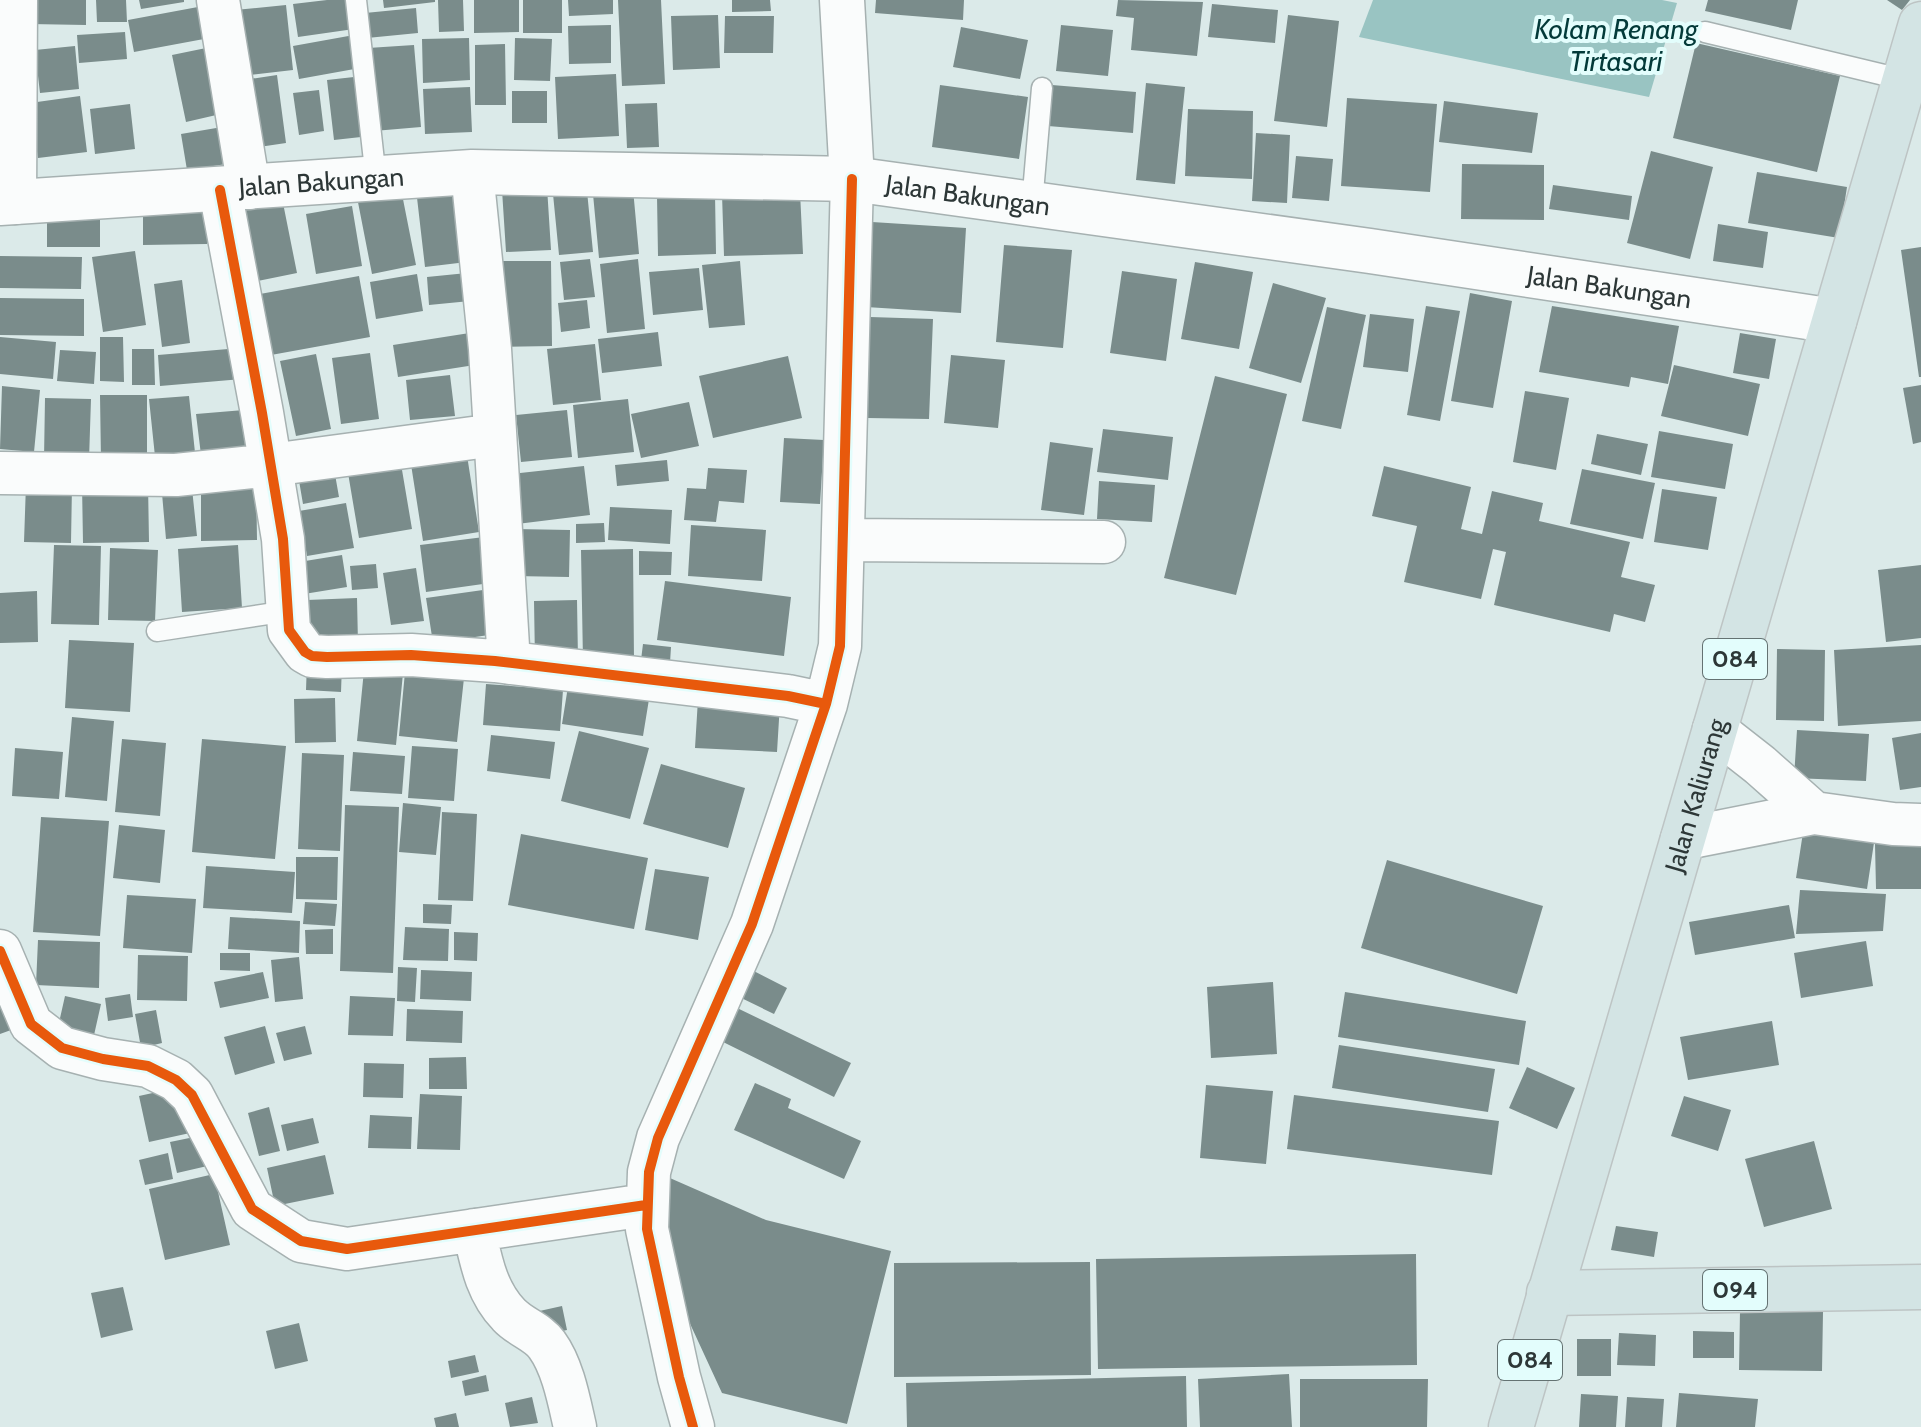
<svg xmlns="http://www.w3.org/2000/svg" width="1921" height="1427" font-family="Cabin,sans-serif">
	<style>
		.water { fill: #99c4c2 }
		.building { fill: #7a8c8b }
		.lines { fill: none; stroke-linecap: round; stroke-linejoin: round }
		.lane-casing { stroke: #a6b1b1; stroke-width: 23 }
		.street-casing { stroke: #a6b1b1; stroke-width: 45 }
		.secondary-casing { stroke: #a6b1b1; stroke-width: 47 }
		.primary-casing { stroke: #bdc4c4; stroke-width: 47 }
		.lane { stroke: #fafcfc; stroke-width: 20 }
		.street { stroke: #fafcfc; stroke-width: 42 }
		.secondary { stroke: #fafcfc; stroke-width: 44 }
		.primary { stroke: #d3e4e4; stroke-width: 44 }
		.cycleway-casing { stroke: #e3fdfc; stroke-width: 15 }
		.cycleway { stroke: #e8590c; stroke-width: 10 }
		.labels { text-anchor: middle; stroke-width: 8; stroke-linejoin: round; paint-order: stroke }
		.shield { fill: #e3fdfc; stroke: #647272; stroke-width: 2 }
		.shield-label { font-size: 24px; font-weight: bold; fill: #2d3737 }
		.street-label { font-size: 26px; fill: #2d3737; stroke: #e3fdfc }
		.water-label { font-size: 28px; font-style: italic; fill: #033a39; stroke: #e3fdfc }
	</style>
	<rect width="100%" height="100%" fill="#dbeae9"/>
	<!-- water -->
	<path class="water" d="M1373,0H1662L1677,3L1649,97L1359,37Z"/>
	<!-- building -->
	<path class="building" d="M31,0H86V25L30,24Z
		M96,0H126L127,22H97Z
		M139,0H184V2L141,9Z
		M327,0H350L354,29L298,37L293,4Z
		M383,0H435V2L384,8Z
		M438,0H463L464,31L439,32Z
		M474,0H519V32L474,33Z
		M523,0H562V33H523Z
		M568,0H613V14L569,16Z
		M618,0H661L665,84L622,86Z
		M732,0H770L771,11L732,12Z
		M876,0H964L963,20L875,13Z
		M1118,0L1203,2L1197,56L1131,50L1134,18L1116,16Z
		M1708,0H1798L1791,30L1705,11Z
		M1887,0H1910L1902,10Z
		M214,4L220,36L134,52L128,20Z
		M1212,4L1278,10L1275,43L1208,37Z
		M286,5L293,70L242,76L235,10Z
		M416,8L418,33L367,38L365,13Z
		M718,15L720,68L673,70L671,16Z
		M1288,15L1339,21L1327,127L1274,121Z
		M725,16H774L773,53H724Z
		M611,25V63L569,64L568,26Z
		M1061,25L1113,30L1108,76L1056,71Z
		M961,27L1028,40L1020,79L953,67Z
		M125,32L127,59L79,63L77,35Z
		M354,35L360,68L299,79L293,46Z
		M469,38L470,80L423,83L422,39Z
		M515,38L552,39L550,81L514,80Z
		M1696,43L1840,76L1817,172L1673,138Z
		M505,44L506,105H475V45Z
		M414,45L421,127L374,131L368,48Z
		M75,46L79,89L40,93L35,50Z
		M211,47L225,113L186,122L172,55Z
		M616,74L619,136L558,139L555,77Z
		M277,75L286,143L259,147L250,79Z
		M363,76L370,136L334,140L327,80Z
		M1146,83L1185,87L1175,184L1136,180Z
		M940,85L1028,97L1019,159L932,147Z
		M1052,85L1136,92L1133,133L1048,126Z
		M470,87L472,132L425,134L423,89Z
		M319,90L324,131L299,135L293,93Z
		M512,91H547V123H512Z
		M80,96L87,152L38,158L30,103Z
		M1347,98L1437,104L1430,192L1341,186Z
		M1444,101L1538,113L1532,153L1439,142Z
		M657,103L659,147L627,148L625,104Z
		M130,104L135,149L95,154L90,109Z
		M1188,109L1253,111L1252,179L1185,176Z
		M228,126L233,163L187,170L181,134Z
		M1256,133L1290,135L1287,203L1252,201Z
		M1651,151L1713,167L1690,259L1627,243Z
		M1296,156L1333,159L1329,201L1292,198Z
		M1462,164L1544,165V220L1461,219Z
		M1757,172L1847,187L1839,238L1748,223Z
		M466,183L475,261L425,267L416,189Z
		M400,184L416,265L372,274L356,192Z
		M1553,185L1632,196L1629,220L1549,209Z
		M547,187L551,250L506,252L502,190Z
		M280,188L297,273L248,283L231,198Z
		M633,189L639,254L599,258L593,194Z
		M587,191L593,252L559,255L553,194Z
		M800,192L803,254L724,256L722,194Z
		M715,194L716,254L658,256L657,196Z
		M143,198H207V244L143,245Z
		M352,206L362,266L316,274L306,214Z
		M47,207H100V247H47Z
		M872,222L966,228L961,313L866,307Z
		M1718,224L1768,232L1763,268L1713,261Z
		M1004,245L1072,250L1063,348L996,342Z
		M1921,247V377H1919L1901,250Z
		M135,251L146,325L103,332L92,257Z
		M0,256L82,257L81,289L0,288Z
		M590,259L595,297L564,300L560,262Z
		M638,259L645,329L607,333L600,264Z
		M494,261H551L552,346L494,347Z
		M740,261L745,325L709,328L702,265Z
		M1195,262L1253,272L1239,349L1181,339Z
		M699,268L703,310L653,315L649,272Z
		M1122,271L1177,279L1166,361L1110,353Z
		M467,273L470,301L429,305L427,277Z
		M417,274L423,311L376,319L370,282Z
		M359,276L370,337L271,355L260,294Z
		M182,280L190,343L162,347L154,284Z
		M1273,283L1326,298L1301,383L1249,368Z
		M1470,293L1512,301L1493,408L1451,401Z
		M0,298L84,299V336L0,335Z
		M587,300L590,328L561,332L558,303Z
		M1426,306L1460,311L1440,421L1407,415Z
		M1552,306L1679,326L1668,384L1631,377L1629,387L1539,372Z
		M1327,307L1366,315L1341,429L1302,421Z
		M1370,314L1414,319L1408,372L1363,367Z
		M870,317L933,319L929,419L867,418Z
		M476,332L481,364L398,377L393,345Z
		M658,332L662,366L602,373L598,339Z
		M1740,333L1776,339L1769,379L1733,373Z
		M0,337L56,342L53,379L0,374Z
		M100,337H123L124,382L100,381Z
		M595,344L601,400L553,405L547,349Z
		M240,348L242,379L160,386L158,355Z
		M132,349H154L155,385H132Z
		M60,350L96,352L94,384L57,381Z
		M370,353L379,419L341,424L332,358Z
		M316,354L331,429L296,436L280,361Z
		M951,355L1005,360L998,428L944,423Z
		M788,356L802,418L713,438L699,376Z
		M1674,365L1760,384L1748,436L1661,416Z
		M450,375L455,416L410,420L406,380Z
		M1215,376L1287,394L1236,595L1164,578Z
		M1921,385V442L1913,444L1903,388Z
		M2,386L40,390L34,452L0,449Z
		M1525,391L1569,398L1556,470L1513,462Z
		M100,395H147V460L101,461Z
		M189,396L196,462L156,466L149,399Z
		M45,398L91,399L89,460L44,459Z
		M628,399L634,452L578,458L573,405Z
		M689,402L699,446L641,458L631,414Z
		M256,409L260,449L201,455L196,414Z
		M567,410L572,457L521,462L516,415Z
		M1103,429L1173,437L1168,480L1097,472Z
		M1659,431L1733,444L1725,489L1651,477Z
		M1597,434L1648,444L1641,475L1591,464Z
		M784,438L824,440L820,504L780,502Z
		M1050,442L1093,448L1084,515L1041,510Z
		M466,449L479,532L423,541L410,458Z
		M667,460L669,481L617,486L615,465Z
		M333,463L339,497L303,504L297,469Z
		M401,464L412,529L359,538L348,473Z
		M584,466L590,515L517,524L511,474Z
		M1384,466L1471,487L1461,529L1482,534L1492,491L1543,503L1539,521L1630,542L1621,577L1655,585L1645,622L1614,614L1610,632L1494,605L1506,552L1493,549L1481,599L1404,582L1417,526L1372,516Z
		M708,468L747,470L744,503L719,501L716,522L684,520L687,488L706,489Z
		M1582,469L1655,483L1643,539L1570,524Z
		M256,476L257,540L201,541V477Z
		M191,479L197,536L166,539L161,482Z
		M1099,481L1155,485L1152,522L1097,519Z
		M148,483L149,542L83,543L82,484Z
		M26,484L72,485L71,543L24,542Z
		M1662,489L1717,497L1708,550L1654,542Z
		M346,503L354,548L307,556L299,511Z
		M610,507L672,510L670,544L608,540Z
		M604,523L605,542L576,543V524Z
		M691,525L766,530L762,581L688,576Z
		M515,529L570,530L569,577L514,576Z
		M484,537L490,583L426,592L420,545Z
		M54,545L101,546L99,625L51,624Z
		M238,545L242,608L182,612L178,549Z
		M110,548L158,550L155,621L108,620Z
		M633,549L634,661H583L581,550Z
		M639,551L672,552L671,575H639Z
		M342,555L347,587L304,594L299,562Z
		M376,564L378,588L352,590L350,566Z
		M1921,565V638L1886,642L1878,570Z
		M416,568L424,621L391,625L383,573Z
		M665,581L791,597L784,656L657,640Z
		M483,590L489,635L433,643L426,598Z
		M37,591L38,642L0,643V593Z
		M357,598L358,644L309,645L307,600Z
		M577,600L578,660L535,661L534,601Z
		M69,640L134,643L130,712L65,708Z
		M643,644L671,647L670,663L641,660Z
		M1921,645V721L1838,726L1834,650Z
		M1777,649L1825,650L1824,721L1776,720Z
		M365,660L404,663L396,745L357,741Z
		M307,662L342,664L341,692L306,690Z
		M405,672L464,678L457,742L399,736Z
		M570,674L651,687L643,736L562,724Z
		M486,684L563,690L560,731L483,725Z
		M335,698L336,742L295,743L294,699Z
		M698,699L780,703L777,752L695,748Z
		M72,717L114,721L107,801L65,797Z
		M1797,730L1869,734L1866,781L1794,778Z
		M579,731L649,748L630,819L561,801Z
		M1921,733V787L1900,790L1892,738Z
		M491,735L555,742L550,779L487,771Z
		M122,739L166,743L160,816L115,812Z
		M202,739L286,746L275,859L192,852Z
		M412,746L458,749L454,801L408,798Z
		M15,748L63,752L59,799L12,796Z
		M353,752L405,756L402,794L350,791Z
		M302,753L344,755L340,851L298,849Z
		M661,764L745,788L728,848L643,824Z
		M403,803L441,807L436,855L399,852Z
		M345,805L399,807L393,973L340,971Z
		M442,812L477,814L473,901L438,900Z
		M41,817L109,821L100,936L33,932Z
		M119,825L165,830L160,883L113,878Z
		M1804,826L1875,836L1867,889L1796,878Z
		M1921,827V889H1876L1875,844H1902Z
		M521,834L648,858L634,929L508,905Z
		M296,857H338L337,900L296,899Z
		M1387,860L1543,906L1517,994L1361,948Z
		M206,866L295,872L292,913L203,908Z
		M655,869L709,877L698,940L645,930Z
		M1800,890L1886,894L1883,931L1796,934Z
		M127,895L196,899L192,953L123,948Z
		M305,902L337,904L335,926L303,924Z
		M423,904L452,905L451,924L423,923Z
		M1789,905L1795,938L1695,955L1689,922Z
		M230,917L300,921L299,953L228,949Z
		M405,927L449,929L448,961L403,960Z
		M333,929V954H306L305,930Z
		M454,932L478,933L477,961L454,960Z
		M38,940L100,942L99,988L36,985Z
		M1866,941L1873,986L1801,998L1794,953Z
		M220,953H250V971L220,970Z
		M138,955L188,956L187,1001L137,1000Z
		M299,957L303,999L275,1002L271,960Z
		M744,966L787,988L774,1014L731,993Z
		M398,967L417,968L415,1002L397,1001Z
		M421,970L472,972L471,1001L420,999Z
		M263,972L269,998L220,1008L214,982Z
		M1273,982L1277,1054L1211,1058L1207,987Z
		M0,983L22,1026L0,1034Z
		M1345,992L1526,1021L1519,1065L1338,1037Z
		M130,994L133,1017L108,1021L105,998Z
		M65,996L101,1004L92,1044L56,1036Z
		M350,996L395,998L393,1036L348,1035Z
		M735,1007L851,1063L834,1097L719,1040Z
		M407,1009L463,1011L462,1043L406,1041Z
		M156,1010L162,1043L141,1048L135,1014Z
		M1772,1021L1779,1065L1688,1080L1680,1037Z
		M265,1026L275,1063L235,1075L224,1037Z
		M305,1026L312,1054L284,1061L276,1033Z
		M1339,1045L1495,1069L1488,1112L1332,1088Z
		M466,1057L467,1089H429V1058Z
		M364,1063L404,1064L403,1098L363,1097Z
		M1527,1067L1575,1088L1557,1129L1509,1108Z
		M755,1083L791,1099L788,1108L861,1141L844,1179L734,1130Z
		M1206,1085L1273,1091L1266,1164L1200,1158Z
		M180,1087L190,1133L149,1142L139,1096Z
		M420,1094L462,1096L460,1150L417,1149Z
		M1294,1095L1499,1121L1492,1175L1287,1149Z
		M1684,1096L1731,1110L1718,1151L1671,1136Z
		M269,1107L280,1151L259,1156L248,1113Z
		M370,1115L412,1117L411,1149L368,1148Z
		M313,1118L319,1143L287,1151L281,1125Z
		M209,1134L216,1164L177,1173L170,1142Z
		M1814,1141L1832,1209L1764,1227L1745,1159Z
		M168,1153L173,1179L145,1185L139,1160Z
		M325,1155L334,1194L275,1206L267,1168Z
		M214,1174L230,1245L165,1260L149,1189Z
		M663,1175L766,1220L891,1251L847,1424L722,1393L662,1263Z
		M1616,1226L1658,1232L1654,1257L1611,1250Z
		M1416,1254L1417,1365L1098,1369L1096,1259Z
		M1090,1262L1091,1375L894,1377V1263Z
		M123,1287L133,1330L101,1338L91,1293Z
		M562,1306L567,1330L539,1336L535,1312Z
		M1740,1311L1823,1312L1822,1371L1739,1370Z
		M299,1323L308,1361L275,1369L266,1331Z
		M1693,1331L1734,1332V1358H1693Z
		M1619,1333L1656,1335L1655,1366L1617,1365Z
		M1577,1339H1611V1376H1577Z
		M475,1355L479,1372L451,1378L448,1361Z
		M1289,1374L1292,1427H1200L1198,1379Z
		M486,1375L489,1391L465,1396L462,1381Z
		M1186,1376L1187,1427H907L906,1383Z
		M1300,1379H1428L1427,1427H1300Z
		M1679,1393L1758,1399L1755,1427H1676Z
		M1581,1394L1618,1396L1616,1427H1579Z
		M532,1397L538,1423L510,1427L505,1403Z
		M1627,1397L1664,1399L1662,1427H1625Z
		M456,1413L459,1427H436L434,1418Z"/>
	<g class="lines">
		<defs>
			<path id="lane" d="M356,0L376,179
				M1705,32L1905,80
				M1032,204L1042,88
				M157,631L288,611"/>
			<path id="street" d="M218,0L249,188
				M472,172L490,349L509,663
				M220,190L262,413L283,539L289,630L305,652L312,656L327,657L411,655L495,661L788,696L826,704
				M15,203L16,0
				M0,473L176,475L271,465L495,435
				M843,540L1104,542
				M1714,729L1760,765L1814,813
				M1682,839L1814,813L1893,824L1921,825
				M0,951L31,1024L62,1048L103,1059L148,1066L176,1080L192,1095L252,1209L301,1241L347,1249L646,1205
				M474,1230C481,1261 486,1291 509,1315C520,1327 538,1332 547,1345C563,1367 569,1401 575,1427
				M693,1427L679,1377L647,1229L649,1172L658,1138L752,924L826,704L840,646L852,179"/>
			<g id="secondary">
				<path d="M842,0L852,179"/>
				<path id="s1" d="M0,203L472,172L852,179L1370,251L1834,321"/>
			</g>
			<g id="primary">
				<path d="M1549,1293L1921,1287"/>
				<path id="s2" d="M1511,1427L1921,24"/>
			</g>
		</defs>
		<!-- lane casing -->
		<use href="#lane" class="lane-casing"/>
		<!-- street casing -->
		<use href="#street" class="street-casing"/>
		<!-- secondary casing -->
		<use href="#secondary" class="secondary-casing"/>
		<!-- primary casing -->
		<use href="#primary" class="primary-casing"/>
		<!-- lane -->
		<use href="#lane" class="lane"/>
		<!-- street -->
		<use href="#street" class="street"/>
		<!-- secondary -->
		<use href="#secondary" class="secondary"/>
		<!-- primary -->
		<use href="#primary" class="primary"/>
		<defs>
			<path id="cycleway" d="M220,190L262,413L283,539L289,630L305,652L312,656L327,657L411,655L495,661L788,696L826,704
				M0,951L31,1024L62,1048L103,1059L148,1066L176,1080L192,1095L252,1209L301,1241L347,1249L646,1205
				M693,1427L679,1377L647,1229L649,1172L658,1138L752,924L826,704L840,646L852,179"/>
		</defs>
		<!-- cycleway casing -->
		<use href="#cycleway" class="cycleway-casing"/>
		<!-- cycleway -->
		<use href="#cycleway" class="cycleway"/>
	</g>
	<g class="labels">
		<!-- shield labels -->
		<g class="shield">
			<rect x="1703" y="639" width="64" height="40" rx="6"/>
			<rect x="1703" y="1270" width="64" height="40" rx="6"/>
			<rect x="1498" y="1340" width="64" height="40" rx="6"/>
		</g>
		<g class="shield-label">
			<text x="1735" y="667">084</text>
			<text x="1735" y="1298">094</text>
			<text x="1530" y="1368">084</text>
		</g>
		<!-- street labels -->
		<g class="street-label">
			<text dy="9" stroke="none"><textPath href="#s1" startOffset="322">Jalan Bakungan</textPath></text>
			<text dy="9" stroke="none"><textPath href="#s1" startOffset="970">Jalan Bakungan</textPath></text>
			<text dy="9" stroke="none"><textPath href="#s1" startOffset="1618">Jalan Bakungan</textPath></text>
			<text dy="9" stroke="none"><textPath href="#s2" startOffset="658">Jalan Kaliurang</textPath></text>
		</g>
		<!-- water labels -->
		<g class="water-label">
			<text x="1616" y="39">Kolam Renang<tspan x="1616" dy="32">Tirtasari</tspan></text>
		</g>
	</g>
</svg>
